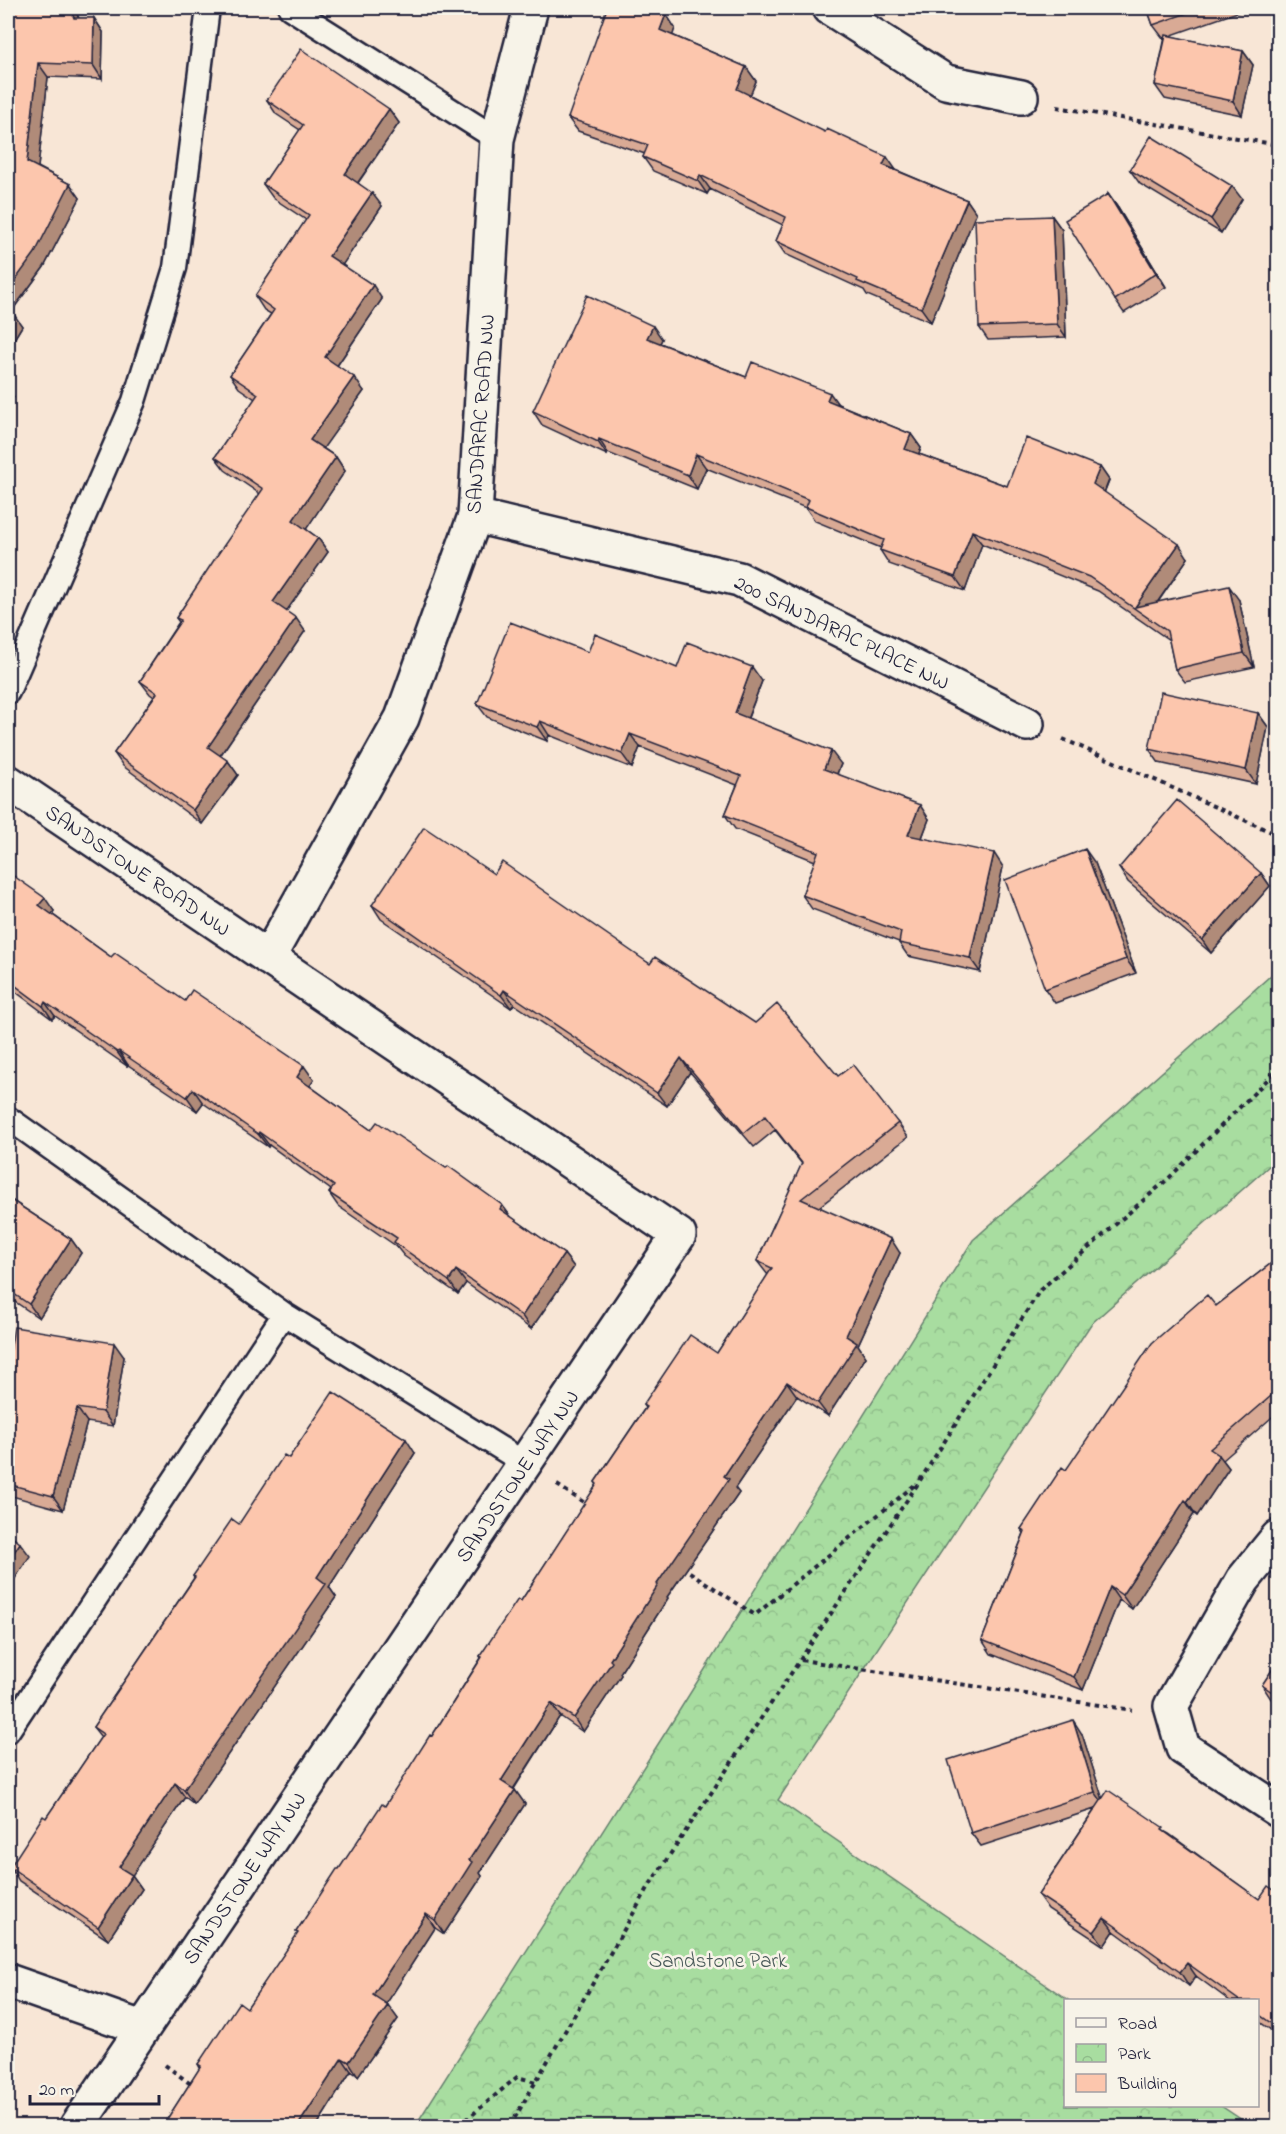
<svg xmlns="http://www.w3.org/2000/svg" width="1286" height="2134" font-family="'Indie Flower',sans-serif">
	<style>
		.park { fill: url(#park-crowns); stroke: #65806e; stroke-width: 1.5 }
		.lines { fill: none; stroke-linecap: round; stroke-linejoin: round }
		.lane-casing { stroke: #22223b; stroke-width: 27 }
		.street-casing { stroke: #22223b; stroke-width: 38 }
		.path { stroke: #22223b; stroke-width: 4; stroke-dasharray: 4.5 4.5; stroke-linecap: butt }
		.lane { stroke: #f7f3e8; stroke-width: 22 }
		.street { stroke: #f7f3e8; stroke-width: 33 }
		.wall { fill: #d9aa95; stroke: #22223b; stroke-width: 1.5 }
		.shaded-wall { fill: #b08b79; stroke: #22223b; stroke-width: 1.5 }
		.building { fill: #fcc6ad; stroke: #22223b; stroke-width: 1.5 }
		.labels { text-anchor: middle; stroke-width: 5; stroke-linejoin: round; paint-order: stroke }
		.street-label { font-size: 21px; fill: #22223b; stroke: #f7f3e8 }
		.park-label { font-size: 21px; fill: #4a5a59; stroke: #f7f3e8 }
	</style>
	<defs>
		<pattern id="park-crowns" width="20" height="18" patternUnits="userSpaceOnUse" patternTransform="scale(1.5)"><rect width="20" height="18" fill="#a8dda0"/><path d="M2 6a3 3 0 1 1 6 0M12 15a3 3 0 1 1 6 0" fill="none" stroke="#90bd8b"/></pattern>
	</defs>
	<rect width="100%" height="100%" fill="#f8e6d6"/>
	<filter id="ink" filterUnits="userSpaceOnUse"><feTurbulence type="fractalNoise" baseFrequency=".0167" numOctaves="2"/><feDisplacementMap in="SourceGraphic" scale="12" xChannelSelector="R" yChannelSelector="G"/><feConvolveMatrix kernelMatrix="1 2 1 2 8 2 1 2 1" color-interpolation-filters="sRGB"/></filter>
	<g filter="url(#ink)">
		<!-- park -->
		<path class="park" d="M1278,969V1158L1091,1324L778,1800L1068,2000H1066V2106H1221L1251,2126H415L669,1727L973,1240Z"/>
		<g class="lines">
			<defs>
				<path id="lane" d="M290,8L497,139
					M8,692L134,401L175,268L208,8
					M8,1118L284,1314L526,1464
					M8,1731L284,1314"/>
				<path id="street" d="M830,8L946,82L1021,97
					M475,516L739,579L1027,724
					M8,782L679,1235L77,2126
					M268,958L402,718L475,516L497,139L531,8
					M1278,1537L1243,1580L1171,1706L1183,1748L1278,1810
					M8,1981L142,2028"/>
			</defs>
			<!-- lane casing -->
			<use href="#lane" class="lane-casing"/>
			<!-- street casing -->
			<use href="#street" class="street-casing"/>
			<!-- path -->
			<path class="path" d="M1057,107L1278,145
				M1063,739L1278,835
				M557,1485L588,1505
				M682,1567L755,1615L916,1484
				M801,1660L1132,1710
				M165,2065L192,2085
				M459,2126L517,2077L536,2082
				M510,2126L651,1883L919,1482L1040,1290L1169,1178L1278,1069"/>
			<!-- lane -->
			<use href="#lane" class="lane"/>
			<!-- street -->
			<use href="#street" class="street"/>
		</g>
		<!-- wall -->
		<path class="wall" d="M8,8H75L79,18H94L103,32L102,79L48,77L38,167L70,184L80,198L44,267L11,312L22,326L8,349Z
			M1147,8H1249L1169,36L1243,51L1253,65L1242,115L1165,99L1155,85L1165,37L1163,38L1153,25Z
			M666,14L675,28L672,35L746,67L756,81L750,95L896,170L967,200L976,213L931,322L867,295L864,290L785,254L776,241L783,225L710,189L707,194L653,171L643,157L645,154L578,131L568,118Z
			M267,100L389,109L399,123L358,183L382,206L342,265L382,299L337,366L364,391L323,448L336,457L345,471L306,529L318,538L328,552L286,611L305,631L220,756L228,761L238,775L202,824L123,766L114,753L154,697L150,694L140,681L179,622L176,618L260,494L225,470L215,457L255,399L239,388L230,375L271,314L264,310L255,296L306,220L273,198L263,184L300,130L276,114Z
			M1130,170L1242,199L1221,233L1140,184Z
			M1108,194L1118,208L1166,287L1124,313L1115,300Z
			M1052,216L1062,230L1066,337L988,340L979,327Z
			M662,339L660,343L746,377L838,404L911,434L921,448L919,454L1007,486L1100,467L1109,480L1104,493L1188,558L1158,602L1239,600L1254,667L1185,682L1175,669L1169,640L1098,591L982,544L965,591L889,564L880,550L881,548L815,521L806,508L706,468L697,489L608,453L607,455L542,425L533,411Z
			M588,652L677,668L762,681L748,718L841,764L837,774L929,819L922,838L1003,867L980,972L908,956L899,943V942L812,909L802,895L815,861L735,829L725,815L737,785L640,747L632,768L549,735L547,741L487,717L477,704Z
			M1258,713L1268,727L1256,784L1159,763L1149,749Z
			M1095,863L1136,973L1055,1003L1045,989Z
			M1119,868L1261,873L1270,886L1211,953L1128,882Z
			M8,872L54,911L52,914L111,957L314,1080L310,1086L371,1130L446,1168L502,1205L510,1216L564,1254L574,1267L531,1329L466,1283L458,1294L404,1256L396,1246L338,1206L329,1193L331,1190L269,1145L268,1147L203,1103L197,1111L128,1065L127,1066L55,1016L52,1019L8,986Z
			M494,874L650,964L838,1076L898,1123L908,1137L819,1207L900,1253L858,1345L866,1357L828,1416L797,1396L735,1488L739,1493L667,1597L668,1598L620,1673L621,1675L583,1732L560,1716L514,1789L525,1804L480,1873L482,1876L444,1934L435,1928L386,2004L398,2019L358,2076L351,2071L316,2127H162L200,2068L198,2064L247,2008L298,1934L296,1932L339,1869L385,1806L432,1736L481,1658L480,1656L521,1601L597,1485L595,1482L645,1408L643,1405L717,1353L768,1275L757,1261L802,1164L775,1130L754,1147L690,1072L667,1106L514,1004L511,1008L381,919L372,905Z
			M8,1198L71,1239L81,1253L39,1318L8,1297Z
			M1278,1258V1412L1223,1460L1229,1468L1197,1516L1194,1514L1132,1609L1119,1600L1083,1690L991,1654L982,1640L1024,1533L1021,1529L1066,1470L1216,1306Z
			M124,1357L113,1426L87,1422L63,1510L8,1495V1366Z
			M415,1453L329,1587L336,1597L194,1804L185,1797L132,1875L142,1889L108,1940L19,1881L10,1867L46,1818L101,1737L93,1727L194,1578L193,1576L239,1524L289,1458Z
			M1278,1661V1703L1271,1699L1262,1685Z
			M1082,1734L1102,1798L1169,1834L1259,1899L1278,1893V2035L1257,2020V2001H1230L1196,1976L1189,1986L1114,1931L1104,1946L1048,1909L1038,1895L1095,1809L981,1846L971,1833Z"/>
		<!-- shaded-wall -->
		<path class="shaded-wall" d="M70,8H75L83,32L74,18Z
			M666,14L675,28L670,44L660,30Z
			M94,18L103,32L102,79L93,65Z
			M1243,51L1253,65L1242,115L1233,101Z
			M38,63L48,77L37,176L27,162Z
			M746,67L756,81L747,103L737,89Z
			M389,109L399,123L354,188L345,174Z
			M887,157L896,170L883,165Z
			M700,175L710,189L707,194L698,181Z
			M70,184L80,198L44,267L8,316V290Z
			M1232,186L1242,199L1221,233L1211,219Z
			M372,193L382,206L339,270L329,256Z
			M1108,194L1118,208L1166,287L1156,273Z
			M967,200L976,213L931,322L921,308Z
			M1052,216L1062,230L1066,337L1057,324Z
			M373,285L382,299L334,370L325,357Z
			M13,313L22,326L8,349V321Z
			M653,326L662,339L656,352L647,338Z
			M354,377L364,391L320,453L310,440Z
			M8,388L14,397L8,407Z
			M830,393L840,407L827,400Z
			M911,434L921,448L915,463L905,449Z
			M599,439L608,453L607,455L598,442Z
			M696,454L706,468L697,489L688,475Z
			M336,457L345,471L303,534L293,520Z
			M1100,467L1109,480L1102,498L1093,484Z
			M972,531L982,544L965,591L955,577Z
			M318,538L328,552L283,616L273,602Z
			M1179,544L1188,558L1147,617L1135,607Z
			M1229,586L1239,600L1254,667L1244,653Z
			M296,618L305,631L217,760L208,747Z
			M752,667L762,681L744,727L735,713Z
			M1258,713L1268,727L1256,784L1246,770Z
			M540,721L549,735L547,741L537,727Z
			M630,734L640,747L632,768L622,754Z
			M831,751L841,764L833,783L824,769Z
			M228,761L238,775L202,824L193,810Z
			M920,805L929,819L918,848L908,835Z
			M1085,849L1095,863L1136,973L1126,959Z
			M994,853L1003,867L980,972L970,958Z
			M1261,873L1270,886L1211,953L1202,940Z
			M45,898L54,911L49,919L39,905Z
			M504,990L514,1004L511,1008L501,995Z
			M45,1002L55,1016L52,1019L43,1006Z
			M119,1051L128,1065L127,1066L117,1052Z
			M681,1058L690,1072L667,1106L657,1093Z
			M304,1066L314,1080L307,1090L297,1077Z
			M193,1089L203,1103L197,1111L187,1097Z
			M259,1132L269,1145L268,1147L258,1134Z
			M502,1205L512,1218L500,1209Z
			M71,1239L81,1253L39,1318L29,1304Z
			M891,1239L900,1253L858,1345L866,1357L828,1416L818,1403L846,1336Z
			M564,1254L574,1267L531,1329L522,1316Z
			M456,1270L466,1283L458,1294L449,1281Z
			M114,1343L124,1357L113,1426L103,1412Z
			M787,1382L797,1396L735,1488L739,1493L667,1597L668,1598L620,1673L621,1675L583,1732L574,1718L724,1476Z
			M77,1408L87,1422L63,1510L53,1496Z
			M406,1439L415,1453L329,1587L336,1597L194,1804L184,1790L317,1577Z
			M1219,1455L1229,1468L1197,1516L1187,1502Z
			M1185,1500L1194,1514L1132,1609L1122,1595Z
			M20,1543L30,1556L8,1589V1561Z
			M1110,1587L1119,1600L1083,1690L1074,1677Z
			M551,1703L560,1716L510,1794L501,1781Z
			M1073,1720L1082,1734L1105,1806L1095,1792Z
			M175,1783L185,1797L129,1880L119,1867Z
			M515,1790L525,1804L480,1873L482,1876L444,1934L435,1920L469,1860Z
			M132,1875L142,1889L108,1940L98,1927Z
			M426,1914L435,1928L383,2009L373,1995Z
			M1104,1918L1114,1931L1104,1946L1094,1932Z
			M1187,1963L1196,1976L1189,1986L1180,1972Z
			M388,2005L398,2019L358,2076L349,2062Z
			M342,2058L351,2071L316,2127H297Z"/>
		<!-- building -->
		<path class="building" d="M8,8H70L74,18H94L93,65L38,63L27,162L70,184L35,253L8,290Z
			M607,8H647L666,14L660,30L746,67L737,89L825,132L827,129L887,157L883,165L967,200L921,308L857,281L858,279L776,241L786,217L700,175L698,181L643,157L648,145L568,118Z
			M1147,8H1201L1153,25Z
			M1166,35L1243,51L1233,101L1155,85Z
			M301,49L389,109L345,174L372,193L329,256L373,285L325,357L354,377L310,440L336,457L293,520L318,538L273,602L296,618L208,747L228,761L193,810L114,753L157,693L140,681L181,620L176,618L218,554L263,489L215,457L258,394L230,375L274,310L255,296L309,215L263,184L303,125L267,100Z
			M1151,136L1232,186L1211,219L1130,170Z
			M1108,194L1156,273L1115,300L1065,220Z
			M1052,216L1057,324L979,327L975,219Z
			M587,295L653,326L647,338L746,377L752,362L830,393L827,400L911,434L905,449L1007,486L1026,438L1100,467L1093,484L1179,544L1135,607L1229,586L1244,653L1175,669L1167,631L1089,577L972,531L955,577L880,550L884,540L806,507L809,500L696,454L688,475L599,439L598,442L533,411Z
			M8,309L13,313L8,321Z
			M510,622L588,652L595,634L677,668L687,642L752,667L735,713L831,751L824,769L920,805L908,835L994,853L970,958L899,943L901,932L802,895L818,852L725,815L741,776L630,734L622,754L540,721L537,727L477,704Z
			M1161,692L1258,713L1246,770L1149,749Z
			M1177,800L1261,873L1202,940L1119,868Z
			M424,827L494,874L502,862L650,964L655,957L755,1023L777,1004L838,1076L853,1065L898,1123L801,1199L891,1239L846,1336L857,1343L818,1403L787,1382L724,1476L729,1479L657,1584L658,1585L610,1660L612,1662L574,1718L551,1703L501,1781L515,1790L469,1860L472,1862L435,1920L426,1914L373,1995L388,2005L349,2062L342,2058L297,2127H162L201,2066L198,2064L239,2002L247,2008L298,1933L296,1932L337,1869H339L382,1804L385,1806L430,1735L432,1736L482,1657L480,1656L518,1599L521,1601L597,1484L595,1482L646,1407L643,1405L690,1335L717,1353L772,1268L757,1261L802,1163L765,1116L744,1133L681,1058L657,1093L504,990L501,995L372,905Z
			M1085,849L1126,959L1045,989L1005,880Z
			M8,872L45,898L39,905L111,957L115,953L185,1001L192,990L304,1066L297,1077L371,1130L377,1122L446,1168L448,1166L502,1205L500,1209L564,1254L522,1316L456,1270L449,1281L394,1242L397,1238L329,1193L334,1186L259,1132L258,1134L193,1089L187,1097L119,1051L117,1052L45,1002L43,1006L8,980Z
			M8,1198L71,1239L29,1304L8,1290Z
			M1278,1258V1390L1210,1449L1219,1455L1187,1502L1185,1500L1122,1595L1110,1587L1074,1677L982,1640L1025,1531L1021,1529L1062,1467L1066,1470L1152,1343L1207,1295L1216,1306Z
			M14,1327L114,1343L103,1412L77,1408L53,1496L8,1484V1366Z
			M333,1392L406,1439L317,1577L326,1584L184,1790L175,1783L119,1867L132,1875L98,1927L10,1867L43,1816L46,1818L103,1734L93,1727L195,1577L193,1576L232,1519L239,1524L284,1455L289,1458Z
			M8,1534L20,1543L8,1561Z
			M1278,1661V1696L1262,1685Z
			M1073,1720L1095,1792L971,1833L948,1760Z
			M1108,1790L1164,1828L1162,1830L1259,1899L1268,1886L1278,1893V2028L1257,2013V2001H1240L1187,1963L1180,1972L1104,1918L1094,1932L1038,1895Z"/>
	</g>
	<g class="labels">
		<!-- street labels -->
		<g class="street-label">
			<text transform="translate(480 414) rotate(-86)" y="7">SANDARAC ROAD NW</text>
			<text transform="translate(842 632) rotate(26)" y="7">200 SANDARAC PLACE NW</text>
			<text transform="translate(138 870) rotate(34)" y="7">SANDSTONE ROAD NW</text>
			<text transform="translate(517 1476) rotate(-56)" y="7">SANDSTONE WAY NW</text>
			<text transform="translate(244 1878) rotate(-56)" y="7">SANDSTONE WAY NW</text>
		</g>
		<!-- park labels -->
		<g class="park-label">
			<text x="718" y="1967">Sandstone Park</text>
		</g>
	</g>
	<!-- margin -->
	<rect width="1286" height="2134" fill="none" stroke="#f7f3e8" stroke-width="30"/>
	<rect x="15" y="15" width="1256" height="2104" fill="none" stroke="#22223b" stroke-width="2" filter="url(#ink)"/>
	<!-- legend -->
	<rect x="1064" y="1999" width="195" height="108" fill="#f7f3e8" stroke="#a29fa3" stroke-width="1.5"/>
	<rect x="1076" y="2018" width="30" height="9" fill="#f7f3e8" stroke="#a29fa3" stroke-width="1.5"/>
	<text x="1118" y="2029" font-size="18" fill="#22223b">Road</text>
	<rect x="1076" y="2044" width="30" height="18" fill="url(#park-crowns)" stroke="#a29fa3" stroke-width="1.5"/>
	<text x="1118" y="2059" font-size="18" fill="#22223b">Park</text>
	<rect x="1076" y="2074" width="30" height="18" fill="#fcc6ad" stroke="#a29fa3" stroke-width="1.5"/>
	<text x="1118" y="2089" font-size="18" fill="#22223b">Building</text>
	<!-- scale -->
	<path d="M30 2095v9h129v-9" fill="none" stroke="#22223b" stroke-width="3"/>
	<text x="39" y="2095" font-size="18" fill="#22223b" stroke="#f7f3e8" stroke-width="4.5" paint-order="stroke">20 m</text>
</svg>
